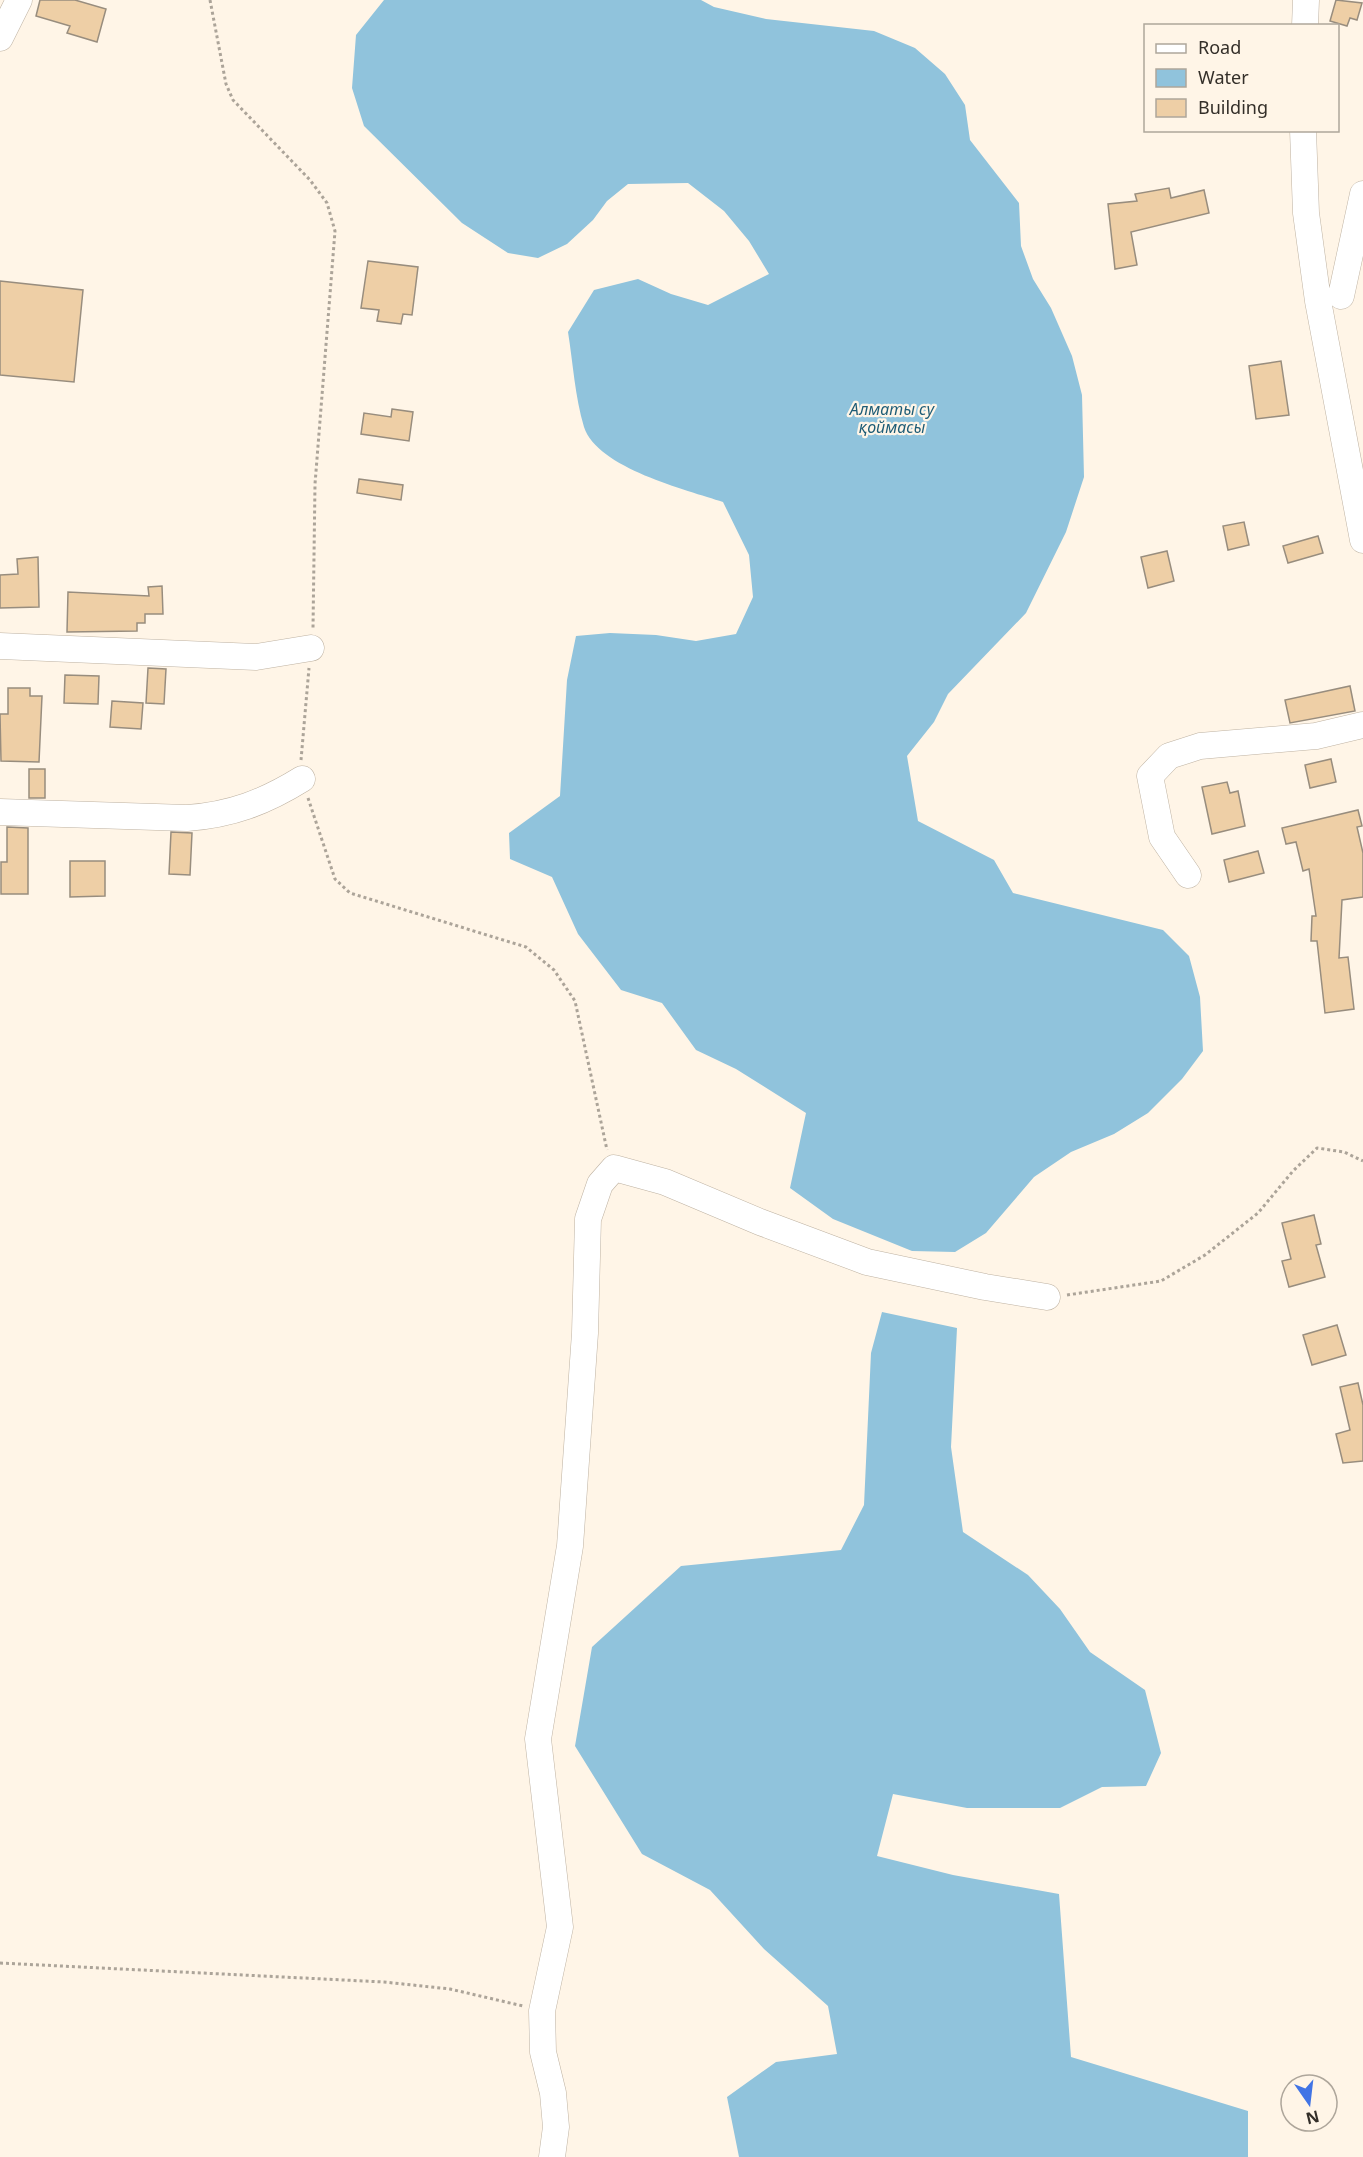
<svg xmlns="http://www.w3.org/2000/svg" width="1363" height="2157" font-family="'Noto Sans',sans-serif">
	<style>
		.water { fill: #90c3dc }
		.building { fill: #eecfa6; stroke: #988d7e; stroke-width: 1.5 }
		.lines { fill: none; stroke-linecap: round; stroke-linejoin: round }
		.minor-casing { stroke: #beb2a2; stroke-width: 27 }
		.path { stroke: #aca499; stroke-width: 3; stroke-dasharray: 3 3; stroke-linecap: butt }
		.minor { stroke: #fff; stroke-width: 26 }
		.labels { text-anchor: middle; stroke-width: 4.5; stroke-linejoin: round; paint-order: stroke }
		.water-label { font-size: 16px; font-style: italic; fill: #1e5c76; stroke: #fff5e7 }
	</style>
	<rect width="100%" height="100%" fill="#fff5e7"/>
	<!-- water -->
	<path class="water" d="M384,0H701L714,7L766,19L874,31L915,48L945,74L965,105L970,140L1019,203L1021,246L1033,279L1051,308L1072,356L1082,395L1084,477L1066,532L1026,613L948,694L934,722L907,756L918,821L994,860L1013,893L1163,930L1189,956L1200,997L1203,1051L1182,1079L1148,1113L1114,1134L1071,1152L1034,1177L986,1233L955,1252L912,1251L833,1219L790,1188L806,1113L736,1069L696,1050L662,1003L621,990L578,934L552,877L510,859L509,833L560,796L567,680L576,636L610,633L656,635L696,641L736,634L753,597L749,555L723,502C687,490 597,468 584,427C575,397 573,363 568,332L594,290L638,279L671,294L708,305L769,274L749,241L724,211L688,183L628,184L607,201L593,220L567,244L538,258L508,253L462,223L364,126L352,88L356,35Z
		M882,1312L957,1328L951,1447L963,1532L1028,1575L1060,1609L1090,1652L1145,1690L1161,1753L1146,1786L1102,1787L1060,1808H967L893,1794L877,1856L953,1875L1059,1894L1071,2057L1248,2111V2157H739L727,2097L776,2062L837,2054L828,2006L764,1949L710,1890L642,1854L575,1746L592,1647L681,1566L841,1550L864,1505L871,1353Z"/>
	<!-- building -->
	<path class="building" d="M40,0H75L106,9L97,42L67,33L70,26L36,16Z
		M1336,0L1362,3L1357,20L1350,18L1347,26L1330,21Z
		M1169,188L1171,198L1204,190L1209,213L1131,232L1137,265L1115,269L1108,204L1137,201L1135,194Z
		M368,261L418,267L412,315L403,314L401,324L377,321L379,310L361,308Z
		M0,281L83,290L74,382L0,375Z
		M1281,361L1289,415L1256,419L1249,366Z
		M392,409L413,412L409,441L361,434L364,413L391,417Z
		M359,479L403,485L401,500L357,493Z
		M1244,522L1249,545L1228,550L1223,526Z
		M1318,536L1323,553L1288,563L1283,546Z
		M1167,551L1174,581L1148,588L1141,557Z
		M38,557L39,607L0,608V575L18,574L17,559Z
		M162,586L163,614H145V623H137V631L67,632L68,592L149,596L148,587Z
		M148,668L166,669L164,704L146,703Z
		M65,675L99,676L98,704L64,703Z
		M1350,686L1355,711L1290,723L1285,700Z
		M8,688H30V696H42L39,762L1,761L0,714H8Z
		M112,701L143,703L141,729L110,727Z
		M1331,759L1336,782L1310,788L1305,765Z
		M29,769H45V798H29Z
		M1227,782L1230,793L1238,791L1245,826L1212,834L1202,787Z
		M1358,810L1362,826L1357,827L1363,853V897L1342,900L1339,958L1348,957L1354,1009L1325,1013L1317,941H1311L1312,916H1316L1309,869L1303,871L1296,842L1286,844L1282,828Z
		M7,827L28,828V894H1V862H7Z
		M171,832L192,833L190,875L169,874Z
		M1258,851L1264,873L1229,882L1224,860Z
		M70,861H105V896L70,897Z
		M1314,1215L1321,1244L1316,1245L1325,1277L1289,1287L1282,1261L1291,1259L1282,1223Z
		M1337,1325L1346,1355L1312,1365L1303,1335Z
		M1358,1383L1363,1405V1461L1343,1463L1336,1434L1350,1430L1340,1387Z"/>
	<g class="lines">
		<defs>
			<path id="minor" d="M1305,26L1306,0
				M0,38L19,0
				M1303,130L1306,213L1318,301L1363,540
				M1341,296L1363,194
				M0,646L256,657L311,648
				M0,812L187,818C231,815 265,802 302,779
				M1188,875L1162,837L1150,776L1169,756L1200,746L1316,736L1363,725
				M552,2157L556,2127L553,2093L543,2052L542,2011L560,1927L538,1739L570,1546L585,1333L588,1219L600,1184L614,1168L665,1182L760,1222L867,1262L985,1287L1047,1297"/>
		</defs>
		<!-- minor casing -->
		<use href="#minor" class="minor-casing"/>
		<!-- path -->
		<path class="path" d="M210,0L226,84L233,100L310,180L327,203L335,231L315,484L313,628
			M301,760L309,668
			M308,798L335,879L350,893L526,947L554,970L575,1001L607,1150
			M1067,1295L1161,1281L1205,1255L1258,1213L1293,1171L1317,1148L1344,1152L1363,1161
			M0,1963L384,1982L450,1989L523,2006"/>
		<!-- minor -->
		<use href="#minor" class="minor"/>
	</g>
	<g class="labels">
		<!-- water labels -->
		<g class="water-label">
			<text x="892" y="415">Алматы су<tspan x="892" dy="18">қоймасы</tspan></text>
		</g>
	</g>
	<!-- legend -->
	<rect x="1144" y="24" width="195" height="108" fill="#fff5e7" stroke="#aea69b" stroke-width="1.5"/>
	<rect x="1156" y="44" width="30" height="9" fill="#ffffff" stroke="#aea69b" stroke-width="1.5"/>
	<text x="1198" y="54" font-size="18" fill="#342f29">Road</text>
	<rect x="1156" y="69" width="30" height="18" fill="#90c3dc" stroke="#aea69b" stroke-width="1.5"/>
	<text x="1198" y="84" font-size="18" fill="#342f29">Water</text>
	<rect x="1156" y="99" width="30" height="18" fill="#eecfa6" stroke="#aea69b" stroke-width="1.5"/>
	<text x="1198" y="114" font-size="18" fill="#342f29">Building</text>
	<!-- north arrow -->
	<g transform="translate(1309 2103) rotate(166)"><circle r="28" fill="#fff5e7" stroke="#aea69b" stroke-width="1.5"/>
	<path d="M0-4.5L10 22L0 15L-10 22Z" fill="#4174e5"/>
	<text y="-9" font-size="16" font-weight="bold" text-anchor="middle" fill="#342f29">N</text>
	</g>
</svg>
